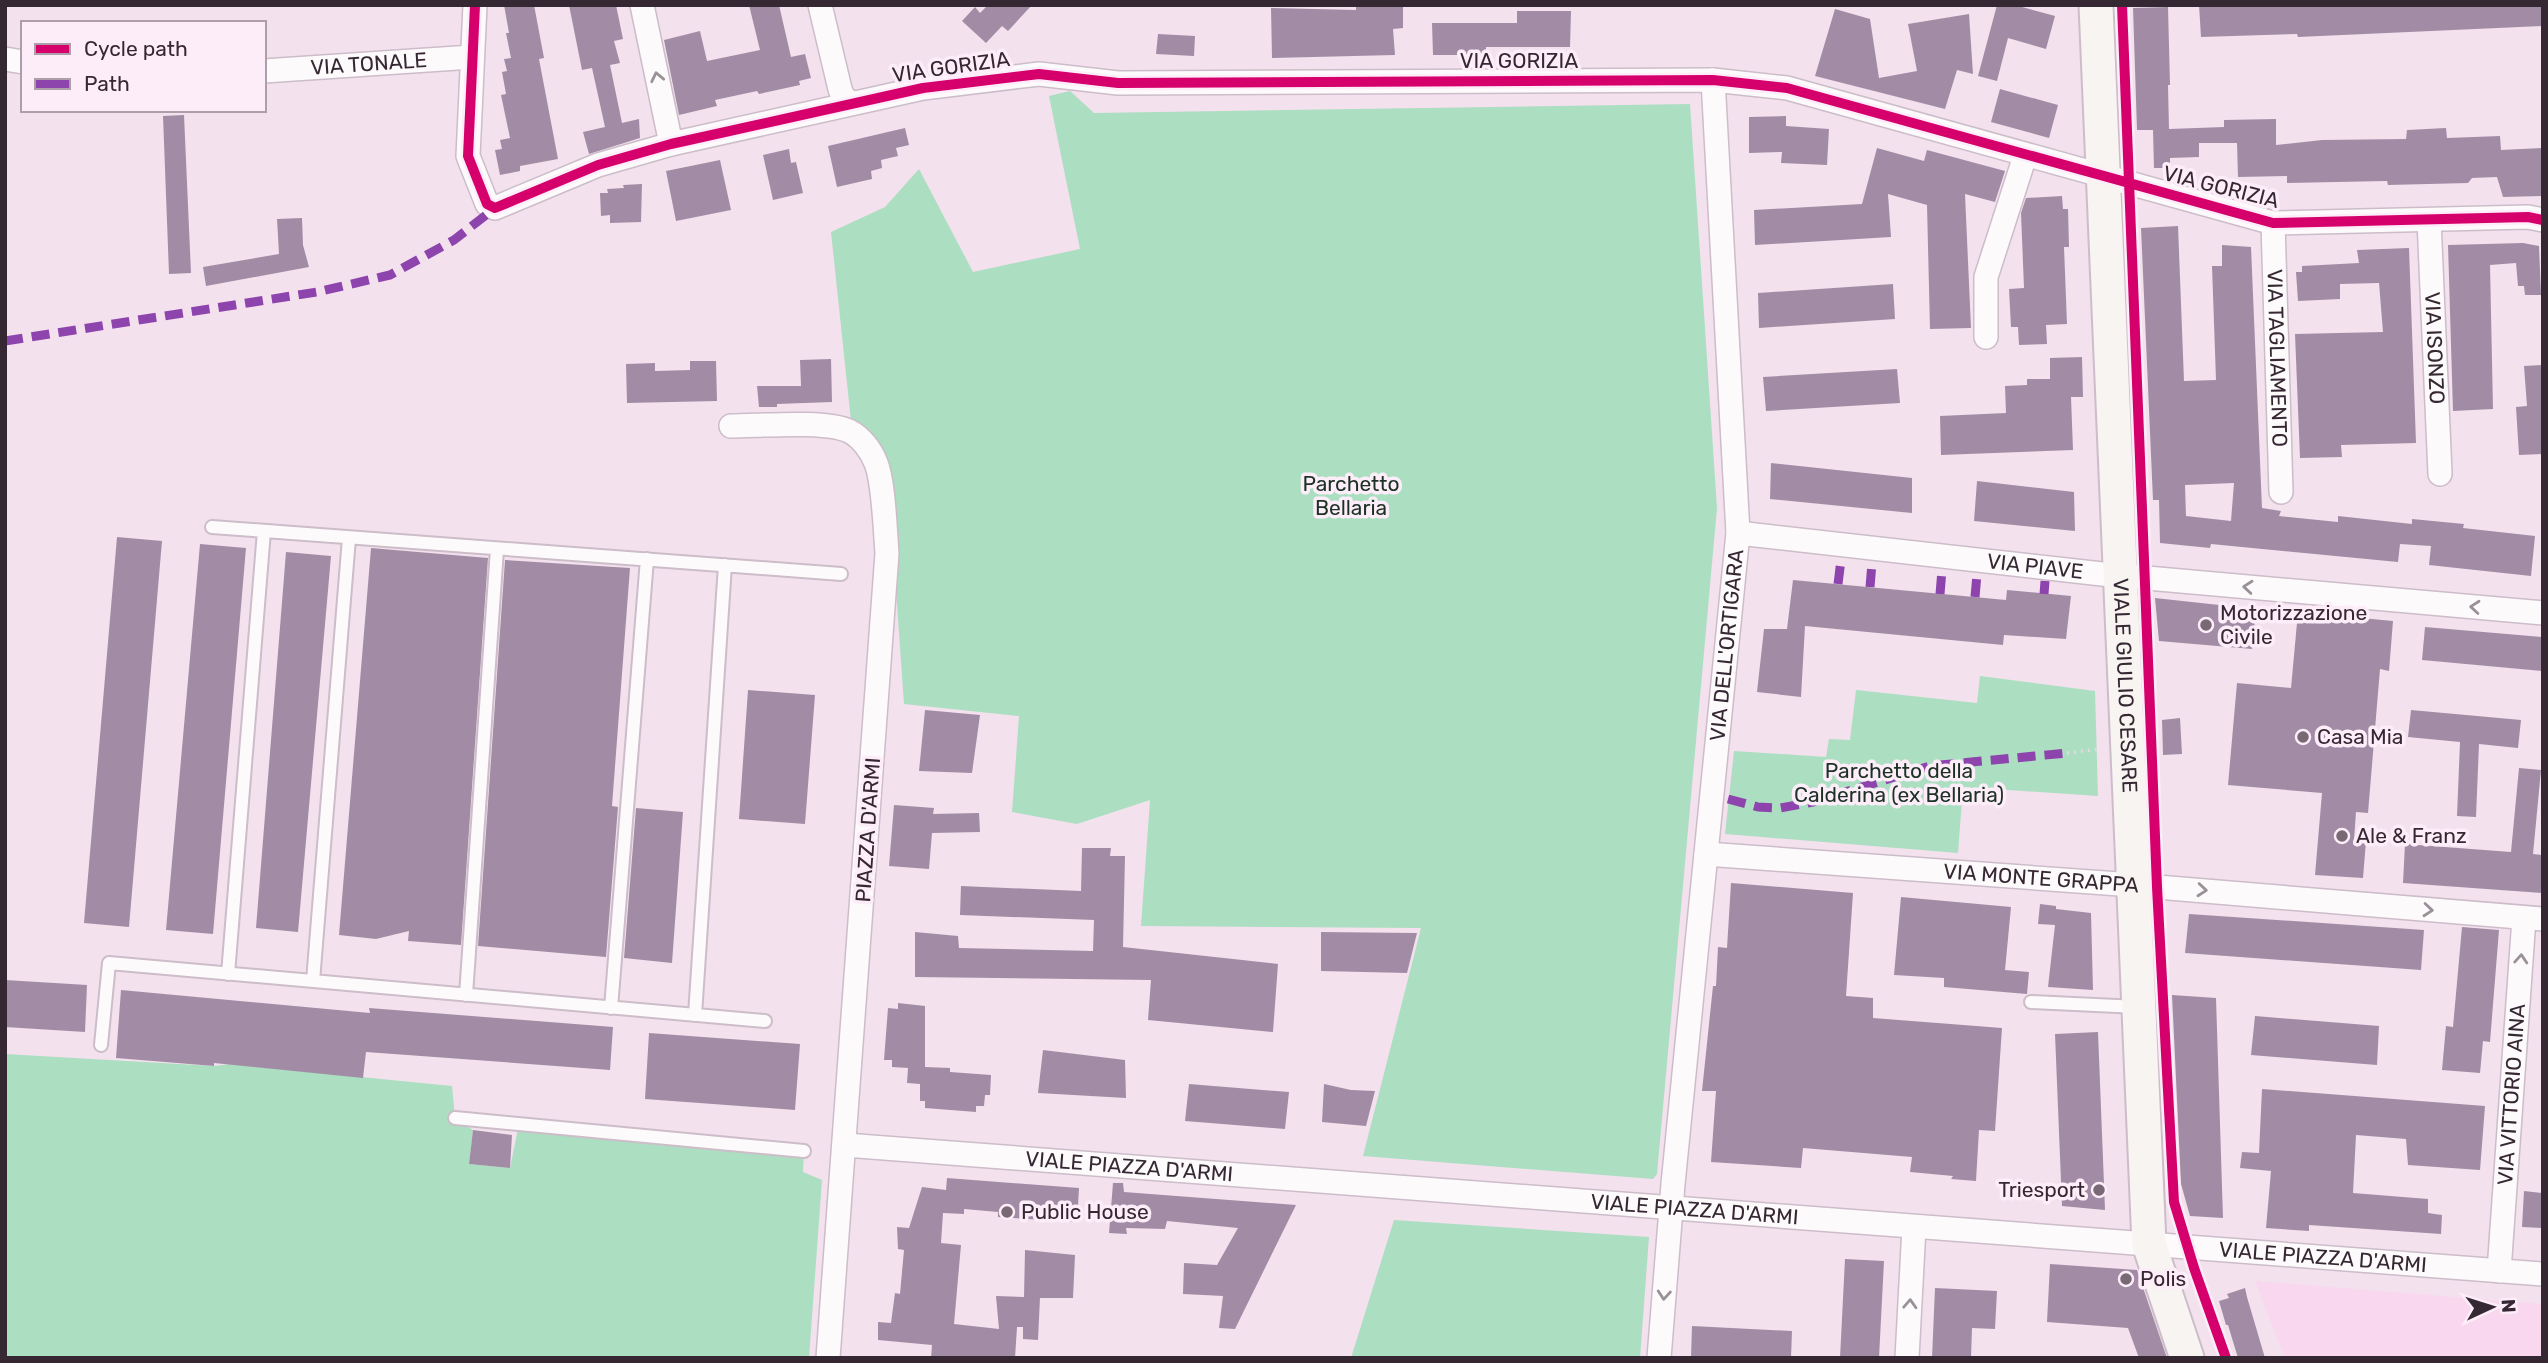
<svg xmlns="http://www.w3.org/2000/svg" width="2548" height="1363" font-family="Rubik,sans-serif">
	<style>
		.built { fill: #f8d7ef }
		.green { fill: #acdec1 }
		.building { fill: #a28ca5; fill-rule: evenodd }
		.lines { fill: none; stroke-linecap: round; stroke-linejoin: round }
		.service-casing { stroke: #ccbdc9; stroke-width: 16 }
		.minor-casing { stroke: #ccbdc9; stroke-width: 26 }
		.secondary-casing { stroke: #ccbdc9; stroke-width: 37 }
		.path { stroke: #e0dbdf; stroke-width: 3.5; stroke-dasharray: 2 5; stroke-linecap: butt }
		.service { stroke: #fdfafc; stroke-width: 12 }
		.minor { stroke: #fdfafc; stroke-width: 23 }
		.secondary { stroke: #f7f4f2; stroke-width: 33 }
		.quiet { stroke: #8e44ad; stroke-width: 9; stroke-dasharray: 18 9; stroke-linecap: butt }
		.cycleway-casing { stroke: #fdedf9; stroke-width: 15 }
		.cycleway { stroke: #d6006c; stroke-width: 10 }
		.oneway { stroke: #9a9198 }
		.poi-dot { fill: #786974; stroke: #fdedf9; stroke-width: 2.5 }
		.labels { text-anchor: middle; stroke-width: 7; stroke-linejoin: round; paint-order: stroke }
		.street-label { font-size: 21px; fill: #362833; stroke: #fdedf9 }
		.park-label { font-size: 21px; fill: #1b3123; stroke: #fdedf9 }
		.poi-label { font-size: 21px; fill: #362833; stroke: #fdedf9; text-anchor: start }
	</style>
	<rect width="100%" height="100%" fill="#f3e1ee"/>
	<!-- built -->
	<path class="built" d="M2255,1281L2543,1304V1358H2285Z"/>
	<!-- green -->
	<path class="green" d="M1070,91L1094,113L1690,104L1717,508L1657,1174L1653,1179L1363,1156L1421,928L1141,926L1150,800L1077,824L1012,812L1019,716L904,704L887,461L868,432L851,421L831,232L885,207L919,169L973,272L1080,249L1049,96Z
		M1980,676L2095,691L2098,796L1963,787L1958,853L1725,834L1734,751L1826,757L1829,739L1850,740L1856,690L1977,703Z
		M5,1054L214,1066L230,1064L452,1086L455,1118L473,1130L469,1164L510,1168L519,1124L804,1151L803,1172L822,1180L809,1358H5Z
		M1394,1220L1649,1237L1640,1358H1351Z"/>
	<!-- building -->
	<path class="building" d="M504,5H534L544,58L539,59L558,159L520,166V171L500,175L495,150L502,149L500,140L510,138L501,95L506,94L502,72L507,71L504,59L511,58L506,33H509Z
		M569,5H616L623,39L614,41L620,63L610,65L622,123L639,119L640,138L589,154L583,132L605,127L592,68L582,70Z
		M749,5H779L791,57L805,54L811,78L799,81L800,85L759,94L757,91L715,100L717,106L679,115L664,40L700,31L707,61L760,50Z
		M988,5H1032L1008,31L1002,26L986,43L962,21L975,7L980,13Z
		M1356,5L1403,7V28L1393,29L1395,55L1272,58L1271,8L1356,10Z
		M1997,5H2015L2055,16L2046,49L2008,38L1997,81L1978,76Z
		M2199,5H2543V26L2298,37L2297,34L2201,37Z
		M2168,7L2170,85H2168L2169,129L2224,127V120L2276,119V145L2322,140L2406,139L2407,130L2446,128L2447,138L2500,136L2501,150L2543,148V196L2503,197L2497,177L2472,178L2468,183L2388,185L2387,181L2287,183V176L2238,177L2237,143H2199V157L2170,158V168H2154L2153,130H2137L2133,8Z
		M1835,9L1870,19L1879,78L1917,71L1908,24L1969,14L1973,74L1957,70L1945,109L1815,76Z
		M1517,11H1571L1570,47H1486V55H1433L1432,23H1517Z
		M1158,34L1195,36L1194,56L1156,54Z
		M2000,89L2058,105L2049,138L1991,122Z
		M184,115L191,273L169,274L163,116Z
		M1786,116V126L1829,129L1827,165L1781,163L1782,152L1749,153V117Z
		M905,128L909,145L896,148L898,156L881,160L882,168L871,171L872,179L837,187L828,146Z
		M1877,148L1924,161L1927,150L2005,171L1995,202L1965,194L1971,328L1930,329L1927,205L1888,194L1891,237L1755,245L1754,210L1862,204Z
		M789,149L791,163L796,162L803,193L773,200L763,155Z
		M720,160L731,210L676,221L666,171Z
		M642,184L641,222L610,223V215L601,216L600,193H608L607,189L624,188L623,185Z
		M2062,196L2063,209H2068L2069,247H2064L2067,324L2046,325L2047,344L2019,345L2018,327H2011L2009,289L2024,288L2021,213L2026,198Z
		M302,218L303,245L309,267L206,286L203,267L279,254L277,219Z
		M2178,226L2184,381L2216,380L2212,266H2222V245L2251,247L2262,508L2281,511L2279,516L2338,522V516L2412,524V519L2464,524L2463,528L2535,536L2531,576L2429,565L2431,546L2400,544L2398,562L2211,544L2210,548L2160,543L2159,500H2153L2141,228ZM2234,483L2231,521L2186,516L2185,485Z
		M2523,243L2539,246L2541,295H2525L2524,286H2518L2516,263L2490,265L2493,409L2453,411L2448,245Z
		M2409,248L2416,443L2341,445L2342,457L2300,458L2295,334L2383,332L2379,283L2340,284V299L2298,301L2296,272H2302V266L2359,263L2357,250Z
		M1893,284L1895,319L1759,328L1758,293Z
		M2082,357L2083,397H2071L2073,450L1941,455L1940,416L2006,413L2005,386L2027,385V379H2050V358Z
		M831,359L832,402L777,404V407H759L757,386H801L800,360Z
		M690,361H716L717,401L627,403L626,364L655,363V371L690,370Z
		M2543,365V454L2519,455L2516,407L2527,406L2524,366Z
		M1897,369L1900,403L1766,411L1763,377Z
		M1771,463L1912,478V513L1770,499Z
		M1977,481L2074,492L2075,531L1974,521Z
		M117,537L162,541L129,927L84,923Z
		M200,544L246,548L213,934L166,930Z
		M371,548L488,558L461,945L408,941L409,931L376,939L339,935Z
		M286,552L331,556L298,932L256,928Z
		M505,560L630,568L612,806L618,807L606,957L478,946Z
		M1793,580L2006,600L2007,590L2071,596L2066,639L2004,635L2003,645L1805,626L1801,697L1757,692L1764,629H1787Z
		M2155,598L2256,609L2252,649L2159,641Z
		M2298,612L2393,621L2389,671L2380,669L2368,813L2356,812L2354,840L2366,841L2363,878L2315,875L2322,793L2228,785L2237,683L2291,688Z
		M2425,627L2543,637V671L2422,660Z
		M748,690L815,695L805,824L739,819Z
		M925,710L980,715L972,773L919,771Z
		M2411,710L2521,720L2518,748L2479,744L2476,817L2457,816L2460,742L2408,737Z
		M2180,718L2182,754L2163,755L2162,720Z
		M2519,768L2541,770L2533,854L2543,855V893L2403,883L2405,844L2511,852Z
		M894,805L934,808L933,814L979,813L980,832L932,833L929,869L889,866Z
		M636,808L683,812L672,963L624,958Z
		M1082,848H1111L1110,856H1125L1123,947L1278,964L1273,1032L1148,1020L1151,980L915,977V932L958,936L959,948L1093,951L1094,920L960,915L961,886L1081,891Z
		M1731,883L1853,893L1846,996L1873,998V1018L2002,1028L1995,1131L1979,1130L1976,1181L1951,1179L1953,1176L1910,1172L1912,1157L1803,1148L1801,1168L1711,1162L1716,1091H1702L1713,986H1716L1718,947L1727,948Z
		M1901,897L2011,907L2005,970L2029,972L2027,994L1944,987V978L1894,975Z
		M2040,904L2056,906V909L2091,913L2093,990L2048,987L2055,925L2038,924Z
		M2189,914L2424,930L2421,970L2185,953Z
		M2462,927L2499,930L2490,1042L2483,1041L2480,1073L2442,1070L2446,1026L2453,1027Z
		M1321,932L1417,933L1407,973L1321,971Z
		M5,980L87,985L85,1032L5,1027Z
		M121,990L370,1013L369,1008L613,1027L610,1070L366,1052L363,1078L214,1063V1066L116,1058Z
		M2172,995L2216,998L2223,1218L2190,1216L2181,1184Z
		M898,1003L925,1006V1067L950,1068V1072L991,1075L990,1095H985L984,1106H976V1112L925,1108V1101H920V1084L907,1083L908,1068L892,1067V1060H884L888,1008L898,1009Z
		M2255,1016L2379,1026L2377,1065L2251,1055Z
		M2098,1032L2105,1210L2062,1206L2055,1034Z
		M649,1033L800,1044L795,1110L645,1099Z
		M1043,1050L1125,1060L1126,1098L1038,1093Z
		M1189,1084L1289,1092L1285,1129L1185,1121Z
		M1324,1084L1351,1090L1375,1091L1366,1126L1322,1122Z
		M2262,1089L2485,1106L2480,1170L2408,1165L2406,1139L2356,1135L2353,1193L2428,1199V1213L2442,1215L2441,1234L2309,1225V1231L2266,1228L2271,1171L2240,1168L2242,1152L2259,1153Z
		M473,1130L512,1135L510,1168L469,1164Z
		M947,1178L1079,1188L1077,1222L998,1217V1212L964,1209V1214L943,1213L941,1243L961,1245L954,1324L999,1329L996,1296L1024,1297L1025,1250L1075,1255L1073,1298H1040L1038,1340L1023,1339V1327H1017L1015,1358H931L932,1345L878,1340V1322L891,1323L895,1293L900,1294L904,1250L898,1249L897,1227L909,1228L922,1187L946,1190Z
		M1113,1183H1123L1124,1192L1296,1205L1235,1329L1219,1328L1223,1296L1183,1294L1184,1263L1217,1265L1238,1228L1167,1221L1165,1229L1126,1228L1127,1234L1109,1233Z
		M2524,1191L2543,1193V1228L2522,1227Z
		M1845,1259L1884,1261L1879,1358H1840Z
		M2050,1264L2137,1270L2167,1358H2139L2128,1328L2047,1322Z
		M1935,1288L1997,1291L1995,1329L1972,1328L1971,1358H1932Z
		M2245,1288L2247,1297L2265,1358H2238L2228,1325H2226L2219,1301L2229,1298L2227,1294Z
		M1692,1326L1792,1331L1791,1358H1691Z"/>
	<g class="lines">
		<defs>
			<path id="service" d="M212,527L841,574
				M228,974L264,531
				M313,981L349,538
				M466,995L497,549
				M2031,1002L2138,1007
				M611,1008L647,559
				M695,1015L725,565
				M101,1045L109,963L765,1021
				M455,1118L804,1151"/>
			<g id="minor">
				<path d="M475,5L468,156L487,204L495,208L598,165L671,144L923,88L1039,74L1118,83L1713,80L1787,88L2273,223L2528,217L2543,220"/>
				<path d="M642,5L671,144"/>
				<path d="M820,5L840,89L843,97L851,103"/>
				<path d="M5,59L23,62"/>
				<path id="s1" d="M264,71L472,57"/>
				<path id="s2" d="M2429,220L2440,474"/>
				<path id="s3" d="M2273,223L2281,492"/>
				<path d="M1986,337V277L2025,156"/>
				<path d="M731,426C760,426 824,420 849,431C861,437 871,450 876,463C884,483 885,530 887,553L828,1358"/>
				<path id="s4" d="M1738,533L2102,574L2543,613"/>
				<path id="s5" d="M1706,854L2133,885L2543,919"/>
				<path id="s6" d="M845,1145L2543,1274"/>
				<path id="s7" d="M2499,1271L2524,918"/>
				<path id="s8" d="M1659,1358L1673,1184L1738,533L1713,80"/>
				<path d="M1907,1358L1914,1227"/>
			</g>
			<g id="secondary">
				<path id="s9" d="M2096,5L2149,1244L2187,1358"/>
			</g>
		</defs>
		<!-- service casing -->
		<use href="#service" class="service-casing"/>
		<!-- minor casing -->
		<use href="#minor" class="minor-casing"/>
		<!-- secondary casing -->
		<use href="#secondary" class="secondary-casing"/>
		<!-- path -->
		<path class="path" d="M2067,753L2100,749"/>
		<!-- service -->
		<use href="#service" class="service"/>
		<!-- minor -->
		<use href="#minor" class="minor"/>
		<!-- secondary -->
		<use href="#secondary" class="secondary"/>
		<!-- quiet -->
		<path class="quiet" d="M5,341L317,292L390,275L454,240L495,208
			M1838,584L1841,560
			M1870,587L1872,563
			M1940,594L1942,570
			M2044,594L2045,581
			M1975,597L1977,574
			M1728,799L1758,807L1780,808L1813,802L1930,766L2067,753"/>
		<defs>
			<path id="cycleway" d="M475,5L468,156L487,204L495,208L598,165L671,144L923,88L1039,74L1118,83L1713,80L1787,88L2273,223L2528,217L2543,220
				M2122,5L2157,887L2174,1202L2194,1268L2226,1358"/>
		</defs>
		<!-- cycleway casing -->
		<use href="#cycleway" class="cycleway-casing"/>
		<!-- cycleway -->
		<use href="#cycleway" class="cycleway"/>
	</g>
	<!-- one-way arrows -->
	<defs><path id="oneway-chevron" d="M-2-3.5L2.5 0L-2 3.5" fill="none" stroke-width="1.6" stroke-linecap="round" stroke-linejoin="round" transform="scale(1.75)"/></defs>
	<g class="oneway">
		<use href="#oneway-chevron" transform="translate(657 77) rotate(-102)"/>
		<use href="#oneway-chevron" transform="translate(2248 587) rotate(-175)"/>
		<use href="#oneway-chevron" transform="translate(2475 607) rotate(-175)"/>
		<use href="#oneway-chevron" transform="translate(2202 890) rotate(5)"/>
		<use href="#oneway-chevron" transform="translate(2428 910) rotate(5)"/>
		<use href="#oneway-chevron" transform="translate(2521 959) rotate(-86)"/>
		<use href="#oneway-chevron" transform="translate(1664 1295) rotate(95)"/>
		<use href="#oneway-chevron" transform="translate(1910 1304) rotate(-87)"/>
	</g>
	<!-- markers -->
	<g class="poi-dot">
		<circle cx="2206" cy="625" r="7"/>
		<circle cx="2303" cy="737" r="7"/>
		<circle cx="2342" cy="836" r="7"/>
		<circle cx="2099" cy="1190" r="7"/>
		<circle cx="1007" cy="1212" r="7"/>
		<circle cx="2126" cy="1279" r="7"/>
	</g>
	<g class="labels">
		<!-- street labels -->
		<g class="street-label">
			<text x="1519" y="68">VIA GORIZIA</text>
			<text dy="7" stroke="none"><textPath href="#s1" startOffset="105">VIA TONALE</textPath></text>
			<text transform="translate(951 67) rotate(-8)" y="7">VIA GORIZIA</text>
			<text transform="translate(2221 187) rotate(14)" y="7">VIA GORIZIA</text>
			<text dy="7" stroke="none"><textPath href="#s2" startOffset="128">VIA ISONZO</textPath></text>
			<text dy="7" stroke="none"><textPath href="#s3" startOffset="135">VIA TAGLIAMENTO</textPath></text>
			<text dy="7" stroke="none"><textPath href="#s4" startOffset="299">VIA PIAVE</textPath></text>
			<text dy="7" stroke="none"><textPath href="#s8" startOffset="716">VIA DELL'ORTIGARA</textPath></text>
			<text dy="7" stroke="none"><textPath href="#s9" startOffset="681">VIALE GIULIO CESARE</textPath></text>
			<text transform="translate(868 830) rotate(-86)" y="7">PIAZZA D'ARMI</text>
			<text dy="7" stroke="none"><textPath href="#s5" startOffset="336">VIA MONTE GRAPPA</textPath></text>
			<text dy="7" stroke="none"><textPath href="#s7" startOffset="177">VIA VITTORIO AINA</textPath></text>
			<text dy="7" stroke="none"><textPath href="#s6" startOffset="285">VIALE PIAZZA D'ARMI</textPath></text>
			<text dy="7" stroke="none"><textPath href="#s6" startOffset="852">VIALE PIAZZA D'ARMI</textPath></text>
			<text dy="7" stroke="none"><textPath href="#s6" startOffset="1482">VIALE PIAZZA D'ARMI</textPath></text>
		</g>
		<!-- park labels -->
		<g class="park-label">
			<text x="1351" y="491">Parchetto<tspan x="1351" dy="24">Bellaria</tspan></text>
			<text x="1899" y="778">Parchetto della<tspan x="1899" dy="24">Calderina (ex Bellaria)</tspan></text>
		</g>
		<!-- poi labels -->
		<g class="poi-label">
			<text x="2220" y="620">Motorizzazione<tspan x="2220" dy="24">Civile</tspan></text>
			<text x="2317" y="744">Casa Mia</text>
			<text x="2356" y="843">Ale &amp; Franz</text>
			<text x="2085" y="1197" text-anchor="end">Triesport</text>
			<text x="1021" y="1219">Public House</text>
			<text x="2140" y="1286">Polis</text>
		</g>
	</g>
	<!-- border -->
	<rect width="2548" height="1363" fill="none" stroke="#362833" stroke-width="14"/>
	<!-- legend -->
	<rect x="21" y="21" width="245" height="91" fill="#fdedf9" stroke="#ad9eaa" stroke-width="2"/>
	<rect x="35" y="44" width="35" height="10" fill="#d6006c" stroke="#ad9eaa" stroke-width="2"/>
	<text x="84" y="56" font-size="21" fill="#362833">Cycle path</text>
	<rect x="35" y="79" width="35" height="10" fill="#8e44ad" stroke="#ad9eaa" stroke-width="2"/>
	<text x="84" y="91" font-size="21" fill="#362833">Path</text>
	<!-- north arrow -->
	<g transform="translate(2492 1307) rotate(86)" stroke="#fdedf9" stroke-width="5" paint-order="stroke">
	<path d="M0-5L12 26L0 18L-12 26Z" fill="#362833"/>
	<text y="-10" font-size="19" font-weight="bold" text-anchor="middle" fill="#362833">N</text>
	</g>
</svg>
